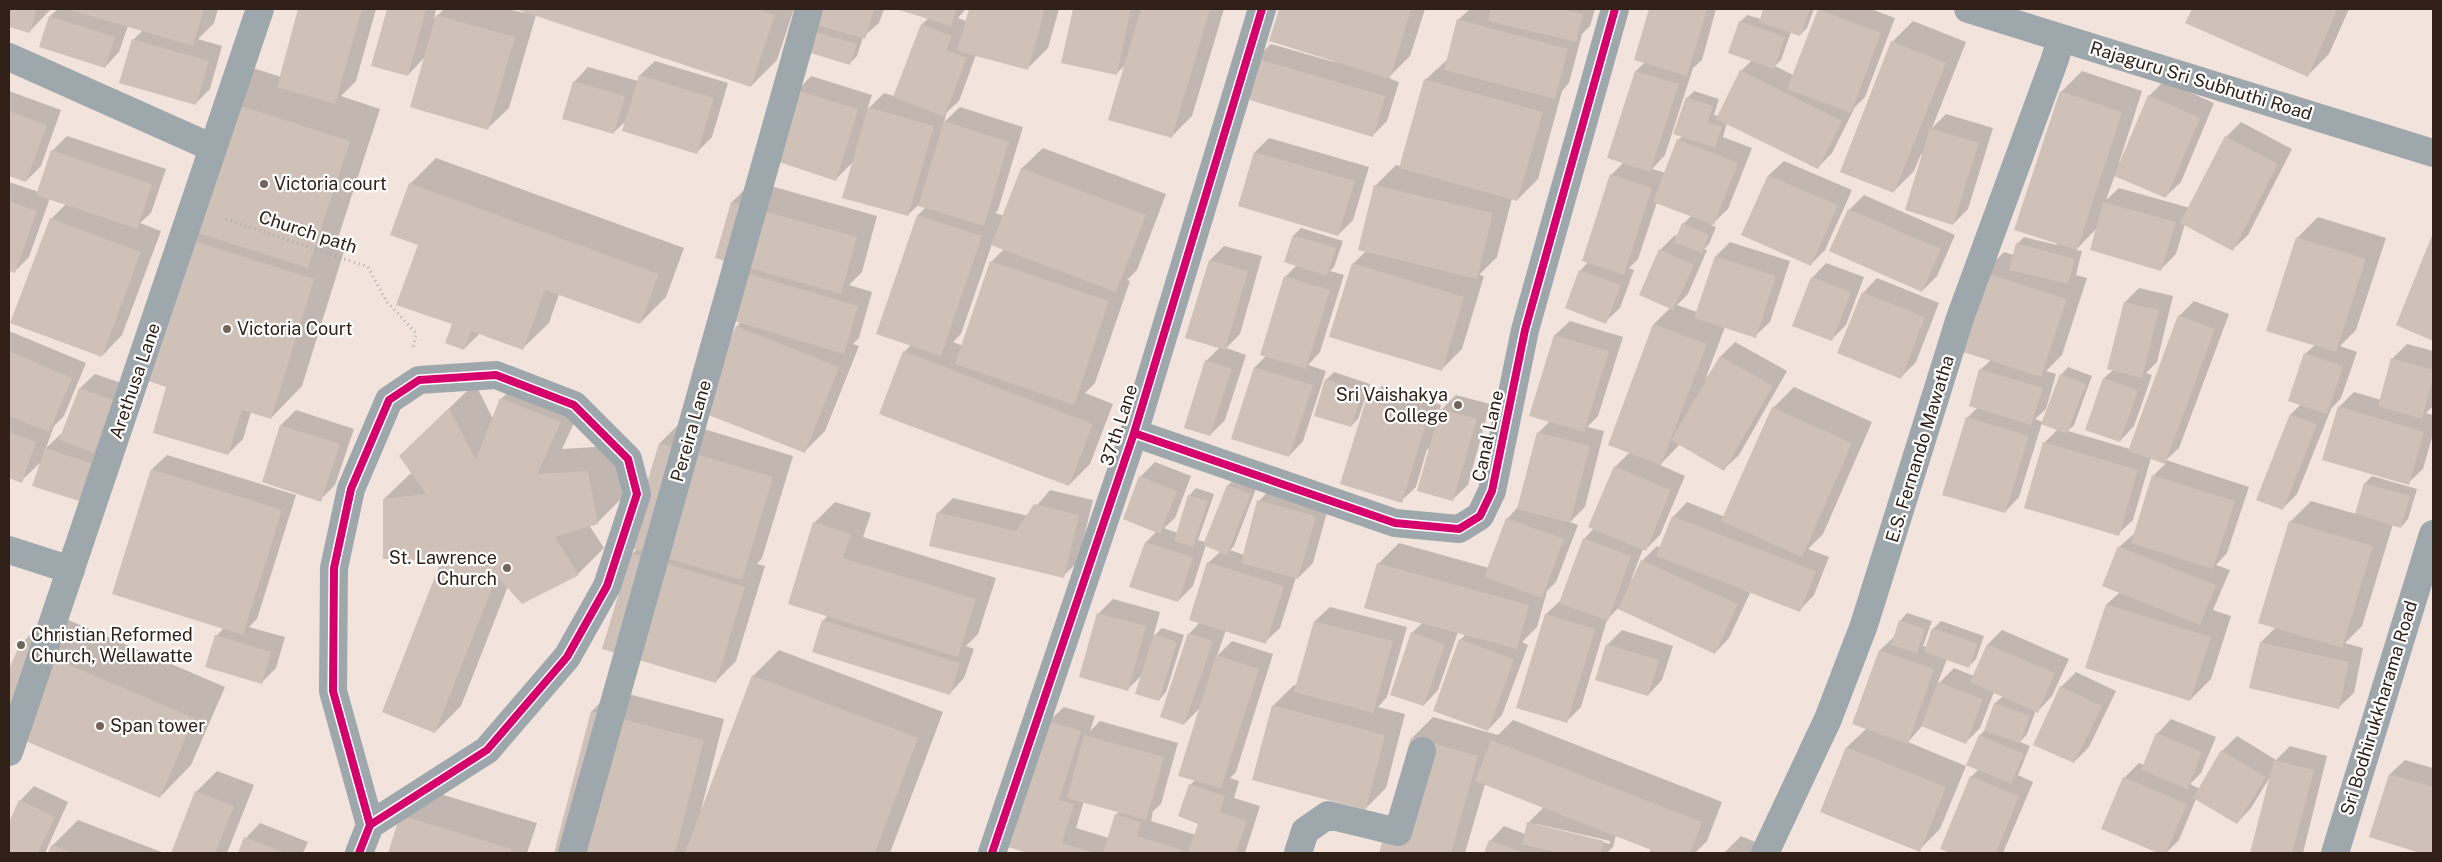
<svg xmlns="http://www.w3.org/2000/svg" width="2442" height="862" font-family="'Public Sans',sans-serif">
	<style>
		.shadow { fill: #0003; fill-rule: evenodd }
		.building { fill: #cfc1b8 }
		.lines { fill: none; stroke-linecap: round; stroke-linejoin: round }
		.path { stroke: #a9abac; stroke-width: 3; stroke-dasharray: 1 4; stroke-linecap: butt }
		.minor { stroke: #9ea7ac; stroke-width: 28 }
		.cycleway-casing { stroke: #fff; stroke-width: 11 }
		.cycleway { stroke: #d6006c; stroke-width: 8 }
		.poi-dot { fill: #74655c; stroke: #fff; stroke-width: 2 }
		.labels { text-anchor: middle; stroke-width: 4.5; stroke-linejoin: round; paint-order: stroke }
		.street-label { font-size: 18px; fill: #302017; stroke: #fff }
		.poi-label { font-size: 18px; fill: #302017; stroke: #fff; text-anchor: start }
	</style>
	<rect width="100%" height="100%" fill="#f2e4dc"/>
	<!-- shadow -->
	<path class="shadow" d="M9,9H51L29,32L9,26Z
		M58,9H218L214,23L198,39L222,46L210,89L196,103L133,40L143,30L128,26L119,52L105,67L41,46L50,16Z
		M300,9H376L356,81L341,96L380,109L339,235L331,243L345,248L302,386L271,418L251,412L243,439L228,454L168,386L140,378L253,68L281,77Z
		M388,9H436L434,19L444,9H508L524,13L525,11L518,9H794L777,60L751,86L536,15L509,108L488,128L425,57L408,75L373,65Z
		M804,9H884L879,23L863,37L857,56L849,64L793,46Z
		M899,9H966L958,18L966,21L970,9H1059L1048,48L1027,69L976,55L959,101L947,112L944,122L960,107L1023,127L998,210L995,213L1004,216L1022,168L1043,148L1166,194L1137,270L1127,280L1130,281L1095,383L1085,393L1113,404L1090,464L1069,485L904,352L911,345L877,333L918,215L926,207L918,205L908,215L854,161L836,179L797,91L811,76L872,95L867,110L884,93L894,96L922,24L929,18ZM992,244L1004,249L991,262L963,346L953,342L961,334Z
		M1074,9H1224L1192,116L1171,137L1126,64L1116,74L1063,62Z
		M1281,9H1425L1410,56L1388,78L1399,82L1387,121L1372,136L1256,58L1271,44L1334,62V60L1271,40Z
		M1470,9H1595L1590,26L1582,34L1569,83L1562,91L1538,179L1517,200L1512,198L1497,257L1479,275L1484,276L1462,349L1441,370L1353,264L1366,251L1375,186L1396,165L1401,166L1425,80L1448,59L1458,20Z
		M1651,9H1716L1702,60L1693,68L1665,155L1652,169L1666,173L1678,140L1683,136L1687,98L1694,91L1719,99L1714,115L1718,116L1741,71L1752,60L1740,22L1747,15L1761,19L1764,9H1814L1807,28L1800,35L1791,32L1781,60L1775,66L1793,75L1820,9H1871L1895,18L1865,97L1855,107L1832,153L1817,168L1727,123L1723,137L1752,148L1728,209L1711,225L1716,227L1709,244L1704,249L1707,250L1688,294L1677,305L1697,312L1716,256L1730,242L1790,261L1770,322L1755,336L1725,327L1705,380L1721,356L1735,342L1787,371L1739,455L1724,469L1680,444L1660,465L1685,476L1660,535L1645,550L1643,549L1631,580H1633L1642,561L1657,546L1661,548L1673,517L1687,502L1725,517L1773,408L1794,387L1872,422L1823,534L1808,549L1829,557L1814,595L1800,610L1751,591L1729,638L1715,653L1618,608L1607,620L1581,707L1566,722L1518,707L1546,614L1562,599L1584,539L1594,528L1615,467L1630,452L1654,324L1670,308L1660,250L1675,235L1678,237L1683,224L1692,215L1657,202L1638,259L1629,268L1634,270L1620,308L1605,322L1580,271L1588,262L1611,175L1624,162L1608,157L1636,71L1645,62L1636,59Z
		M2193,9H2349L2329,54L2308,75L2187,23Z
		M1913,21L1966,42L1932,128L1946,114L1993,128L1968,209L1953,224L1923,155L1921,154L1914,171L1893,192L1892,42Z
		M655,61L728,83L712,137L697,152L627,120L613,133L574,82L588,67L638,81L640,75Z
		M2082,71L2142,91L2119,163H2120L2149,96L2164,81L2214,103L2181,182L2166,196L2115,175L2106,200L2119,188L2190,208L2226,137L2241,122L2292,149L2248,235L2233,249L2185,224L2176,254L2161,269L2097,228L2076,250L2082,251L2076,275L2087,278L2062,355L2046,371L2056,374L2046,409L2035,419L2043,422L2061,375L2068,367L2092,376L2074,425L2068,431L2130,449L2179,316L2194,301L2229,314L2179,448L2166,460L2249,487L2227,553L2216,565L2230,570L2213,610L2231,616L2211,679L2190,700L2087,667L2107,604L2120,592L2119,547L2135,533L2153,476L2166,463L2151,458L2133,520L2118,534L2044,443L2058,429L2042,423L2019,497L2005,512L1967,418L1978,407L1980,370L1991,360L1983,273L2004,252L2014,255L2017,244L2024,237L2057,245L2061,92Z
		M9,91L61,110L41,166L26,181L9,175Z
		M67,136L166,169L151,213L140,223L161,231L122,335L102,356L51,219L66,204L50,198L29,257L15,271L9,269V182L39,192L52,151Z
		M1269,138L1369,167L1353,220L1338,235L1240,205L1255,152Z
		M436,158L684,248L666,297L640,323L559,294L549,323L523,348L480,333L464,349L453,324L410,184Z
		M1784,161L1852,190L1825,250L1811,264L1743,234L1769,175Z
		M753,181L877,216L862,272L849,285L872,292L859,338L853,344L859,346L825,431L804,452L737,326L741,322L727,268L732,202Z
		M1864,195L1955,235L1937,276L1922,291L1849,210Z
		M2318,217L2386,238L2356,330L2340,346L2357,352L2341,398L2331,409L2297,494L2282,509L2291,414L2301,404L2305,354L2315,345L2297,238Z
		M1301,228L1343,241L1334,267L1330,271L1344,275L1320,352L1308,365L1326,371L1303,441L1289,456L1232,438L1255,367L1266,356L1285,277L1297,265L1294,235Z
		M2433,236V339L2397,324Z
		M1224,246L1262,256L1240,334L1226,348L1246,355L1225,420L1210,435L1206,361L1220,347L1210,260Z
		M1826,263L1864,277L1846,325L1832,339L1812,278Z
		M1877,278L1939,303L1916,362L1901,377L1863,293Z
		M2139,288L2173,296L2157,362L2146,373L2152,375L2134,426L2120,441L2104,378L2113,370L2125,302Z
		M1570,321L1623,337L1598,416L1587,427L1604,431L1585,507L1570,522L1578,525L1556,582L1547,591L1537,627L1522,642L1528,645L1502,715L1488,730L1460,640L1466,634L1458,632L1438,690L1424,705L1412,633L1422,623L1378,564L1399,543L1489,568L1507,519L1519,506L1538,433L1550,421L1555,335Z
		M9,331L86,363L64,416L54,426L46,448L61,434H63L80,388L95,374L127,385L93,484L79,499L42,461L21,481L9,477Z
		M2407,344L2433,351V406L2426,413L2433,415V434L2423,469L2408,483L2339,407L2354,392L2381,400L2392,359Z
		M1334,372L1370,384L1358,419L1351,426L1326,380Z
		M527,373L586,397L562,449L613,446L623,497L597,523L589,525L604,548L578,574L508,586L461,706L435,732L443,560L384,499L410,474L413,473L426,431L475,383L493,419L501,399Z
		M1382,386L1441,405L1439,412L1456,395L1490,404L1468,485L1453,499L1430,450L1427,449L1416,487L1401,501L1367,401Z
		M296,410L354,429L335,485L320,500L263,481L281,425Z
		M681,422L793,456L762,558L757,564L765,566L736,661L716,681L632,554L638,548L630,546L660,443Z
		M167,455L296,495L257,619L249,627L285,637L276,668L261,683L216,636L224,628L152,469Z
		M1155,462L1191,476L1175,518L1164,528L1177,533L1189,496L1196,488L1214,494L1198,540L1205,542L1228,485L1236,478L1257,486L1234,546L1230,550L1244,555L1259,501L1273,486L1330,501L1313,563L1298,578L1296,577L1280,628L1265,642L1226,630L1217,656L1232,641L1273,654L1236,772L1230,778L1239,781L1234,798L1260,806L1245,853H1033L1010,846L1049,721L1064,707L1095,716L1090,731L1100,721L1178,743L1161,804L1153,811L1151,821L1196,835L1200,823L1190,785L1196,779L1201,707L1184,724L1189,634L1200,622L1208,563L1221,551L1206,545L1193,586L1178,601L1131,586L1146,542L1157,531L1140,477ZM1084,801L1120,811L1116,815L1109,838L1076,828Z
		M2372,476L2417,489L2408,519L2401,527L2393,524L2362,626L2345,643L2363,648L2354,693L2339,707L2261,642L2276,627L2290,522L2311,501L2356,514L2365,483Z
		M1050,490L1093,500L1078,562L1063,576L938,513L953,498L1028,516Z
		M835,502L871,513L863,537L996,578L978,634L966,646L974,649L964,678L950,693L823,621L828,615L814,523Z
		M1113,599L1160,612L1153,637L1162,628L1184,635L1166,692L1159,700L1142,675L1128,689L1098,614Z
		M1330,607L1407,627L1387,697L1378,707L1405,714L1386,788L1366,808L1273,706L1294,685L1297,686L1315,621Z
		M52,613L225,687L191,765L160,797L9,732V672L21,644Z
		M1907,613L1932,621L1923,646L1927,647L1933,629L1941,621L1984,636L1976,659L1969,666L1947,659L1937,685L1954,668L1974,676L1988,644L2002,630L2069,659L2052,696L2038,711L2036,710L2027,734L2020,742L2030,746L2018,775L2033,782L2003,853H1953L1942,848L1971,777L1979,769L1968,764L1980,735L1986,729L1995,703L2003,696L1994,692L1980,728L1966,742L1923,725L1908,742L1966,766L1940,829L1919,850L1822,811L1847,747L1867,728L1853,723L1880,650L1895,636L1900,621Z
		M1622,630L1673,646L1662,680L1648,695L1607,645Z
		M779,650L943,712L890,853H555L592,711L613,690L724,719L701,810L702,811L753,676Z
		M2076,672L2116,691L2089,747L2074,762L2061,687Z
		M1433,717L1498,735L1513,720L1722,802L1707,841L1695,853H1648L1652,849L1616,835L1613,847L1607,853H1485L1490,841L1504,826L1525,834L1528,823L1544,807L1485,784L1465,853H1380L1412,738ZM1537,824L1610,841V844L1537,826Z
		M2171,719L2216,737L2201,773L2190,784L2200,789L2222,751L2237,736L2276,760L2290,746L2327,756L2303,853H2251L2270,777L2251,808L2237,823L2196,799L2179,840L2166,853H2161L2103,829L2124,778L2139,763L2144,765L2157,734Z
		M2405,760L2433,768V853H2424L2371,837L2390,774Z
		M217,771L254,785L227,853H172L196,792Z
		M34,786L68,802L45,853H9V825L20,801Z
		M427,790L537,823L527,853H390L401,815Z
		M78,820L164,853H49L52,846Z
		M260,823L308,842L303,853H239L246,838Z
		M1741,836L1782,853H1724Z"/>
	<!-- building -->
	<path class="building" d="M9,9H37L30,33L9,27Z
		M67,9H204L193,46Z
		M298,9H362L335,104L277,87Z
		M387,9H426L408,76L371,66Z
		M515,9H758L775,15L751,87Z
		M803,9H869L874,10L865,39L800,20Z
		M896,9H957L951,26Z
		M969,9H1045L1028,70L957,51Z
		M1073,9H1131L1117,75L1061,63Z
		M1141,9H1210L1172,138L1108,120Z
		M1279,9H1411L1390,79L1269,41Z
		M1491,9H1562L1583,14L1576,42L1488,21Z
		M1649,9H1707L1687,76L1634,60Z
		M1763,9H1810L1800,36L1759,22Z
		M1818,9L1881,33L1851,113L1787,89Z
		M2192,9H2334L2337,10L2308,77L2185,23Z
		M436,15L515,37L488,130L410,107Z
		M49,16L115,37L105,68L39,47Z
		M1457,19L1568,49L1555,99L1444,70Z
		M1739,21L1785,37L1774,69L1728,53Z
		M921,24L952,36L946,50L967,58L944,117L893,97Z
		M797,26L857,44L850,65L791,47Z
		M132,39L209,61L196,105L119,83Z
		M1891,41L1946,63L1894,193L1840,172Z
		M1255,58L1385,96L1373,137L1243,98Z
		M1740,70L1842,121L1818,169L1716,119Z
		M1635,71L1679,84L1650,172L1607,158Z
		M639,75L714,98L697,154L622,131Z
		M1424,79L1543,112L1517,201L1399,168Z
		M573,81L625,96L614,134L562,119Z
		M795,90L858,109L836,181L776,161Z
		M2060,91L2122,112L2077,250L2014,230Z
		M2148,95L2200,118L2166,198L2114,176Z
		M1686,97L1713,106L1708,122L1722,127L1715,148L1673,134Z
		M220,99L350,141L308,268L179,227Z
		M868,107L934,126L908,216L842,198Z
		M9,111L47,125L26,182L9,176Z
		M944,121L1009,142L984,226L918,206Z
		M1930,128L1979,143L1953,225L1905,210Z
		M2225,136L2278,164L2233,251L2180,223Z
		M1677,139L1738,163L1714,225L1653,202Z
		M51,150L152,184L137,229L36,195Z
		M1254,152L1355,181L1338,236L1238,206Z
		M1021,168L1146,215L1116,292L991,245Z
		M1610,174L1652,188L1624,275L1582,261Z
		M1768,175L1838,205L1811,266L1741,235Z
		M409,183L659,274L640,324L545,290L523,350L471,331L464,350L445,343L452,324L396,305L418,245L390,235Z
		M1374,185L1493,213L1477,279L1358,250Z
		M9,201L37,211L15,273L9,271Z
		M731,202L857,237L841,294L715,258Z
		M2103,202L2176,222L2161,271L2090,250Z
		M1848,209L1941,249L1922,292L1829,251Z
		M917,215L982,236L941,356L876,334Z
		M50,218L141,252L102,357L10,323Z
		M1682,223L1709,235L1702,253L1674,242Z
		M2433,233V341L2396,325Z
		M1293,235L1336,248L1327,276L1284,262Z
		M2296,237L2366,259L2336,352L2266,331Z
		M185,238L314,279L271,419L242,410L228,455L153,433L166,387L139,378Z
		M2016,243L2075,259L2068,284L2009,270Z
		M1659,249L1694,265L1673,310L1639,295Z
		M1715,256L1776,276L1756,338L1694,318Z
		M1209,260L1248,271L1225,350L1185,338Z
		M990,261L1109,301L1074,405L955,364Z
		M1352,263L1464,297L1442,371L1329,337Z
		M726,267L858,306L844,354L711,314Z
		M1579,270L1621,285L1606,324L1565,308Z
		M1982,272L2067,299L2041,377L1957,350Z
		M1284,276L1330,290L1306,369L1260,355Z
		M1811,277L1851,292L1832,341L1792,326Z
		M1862,292L1925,317L1901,379L1837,353Z
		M2124,302L2159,310L2142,378L2107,369Z
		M2178,315L2215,329L2165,464L2128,451Z
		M1653,324L1707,344L1661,465L1608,445Z
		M736,326L839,367L805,453L701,412Z
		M1554,335L1609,351L1584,432L1529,416Z
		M9,351L72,378L49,432L9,416Z
		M903,351L1093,424L1069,486L879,414Z
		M2304,353L2343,366L2327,414L2288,401Z
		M1720,356L1773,386L1724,471L1671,440Z
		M2391,358L2433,370V378L2422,419L2378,406Z
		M1205,360L1232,369L1210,436L1184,428Z
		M1254,367L1313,385L1289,457L1231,439Z
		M1979,369L2043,388L2031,425L1969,406Z
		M2060,374L2086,384L2067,434L2041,424Z
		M2103,378L2138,390L2120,442L2085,430Z
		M1325,379L1363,391L1351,427L1314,416Z
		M79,388L113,400L94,453L59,440Z
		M500,398L561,422L537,474L588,471L598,524L555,537L579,575L522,604L497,576L435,733L382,712L441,561L383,559V499L426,494L399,456L449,408L476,460Z
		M1366,400L1427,420L1402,503L1340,484Z
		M2338,406L2424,432L2409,485L2322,460Z
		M1772,407L1852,443L1802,557L1721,521Z
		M1440,409L1477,419L1453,501L1417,491Z
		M2290,414L2317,424L2283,510L2256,500Z
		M1966,417L2029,436L2005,513L1942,495Z
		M280,425L340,444L321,502L262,482Z
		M9,432L36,442L22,483L9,478Z
		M1537,432L1590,446L1570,523L1517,509Z
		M2043,442L2138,470L2119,536L2024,508Z
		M659,443L773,477L742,580L628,547Z
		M45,448L91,463L79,501L32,486Z
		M1614,466L1671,490L1646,551L1588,527Z
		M151,469L282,510L243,635L112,594Z
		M2152,475L2235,501L2213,569L2131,543Z
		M1139,476L1177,491L1160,534L1123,519Z
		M2364,483L2410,496L2401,528L2355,514Z
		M1227,485L1251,494L1227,555L1203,545Z
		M1188,495L1208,501L1193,547L1174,541Z
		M1257,500L1316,516L1298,579L1241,563Z
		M1034,504L1079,515L1064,578L929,546L937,512L1016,531Z
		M1672,516L1816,571L1800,612L1656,556Z
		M1506,518L1564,539L1542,598L1484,577Z
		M2289,521L2373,546L2342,648L2258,623Z
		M813,522L851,534L843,558L976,599L958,657L788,604Z
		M1583,538L1631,556L1608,621L1559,603Z
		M1145,542L1193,557L1178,602L1129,587Z
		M2118,546L2216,585L2200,625L2102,586Z
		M631,553L745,587L716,683L602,649Z
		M1641,560L1738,604L1715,654L1618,609Z
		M1207,562L1284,586L1266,644L1189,620Z
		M1377,563L1529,605L1517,649L1364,608Z
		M2106,604L2211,637L2190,701L2085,668Z
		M1097,613L1146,626L1128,691L1079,677Z
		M1545,614L1595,629L1567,723L1516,708Z
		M822,620L960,663L950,695L812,652Z
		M1899,620L1925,629L1917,653L1891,645Z
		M1314,621L1393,641L1373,713L1294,692Z
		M1932,628L1978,644L1969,668L1924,652Z
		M1411,632L1445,644L1424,706L1390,695Z
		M1188,633L1213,641L1184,725L1160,717Z
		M1154,634L1177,642L1159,701L1135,694Z
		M215,635L271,652L262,684L205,667Z
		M1459,639L1514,659L1488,731L1433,711Z
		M2260,642L2349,662L2339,709L2249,688Z
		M20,644L194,718L160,798L9,734V669Z
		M1606,644L1659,660L1648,696L1595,680Z
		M1987,644L2055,673L2038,713L1970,682Z
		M1879,650L1934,669L1908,744L1852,724Z
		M1216,655L1259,669L1221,788L1178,776Z
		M752,675L918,738L875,853H685Z
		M1938,682L1983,699L1966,744L1921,726Z
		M2060,686L2102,706L2074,763L2033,745Z
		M1994,703L2030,716L2020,743L1984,731Z
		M1272,705L1385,735L1366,810L1252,780Z
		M591,711L704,740L675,853H554Z
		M1048,721L1081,731L1059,800L1074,804L1062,843L1095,853H1028L1008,847Z
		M2156,733L2202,752L2187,789L2141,770Z
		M1084,735L1164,757L1146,820L1067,798Z
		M1979,735L2024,754L2011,784L1966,765Z
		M1411,737L1478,756L1451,853H1379Z
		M1491,740L1702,822L1690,853H1659L1475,781Z
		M1846,747L1946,787L1920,852L1820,812Z
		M2221,750L2266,777L2237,824L2193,798Z
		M2274,760L2314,770L2292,853H2250Z
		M2389,774L2433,787V853H2420L2369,837Z
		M1970,776L2019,796L1996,853H1950L1940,849Z
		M2123,777L2187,804L2166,853H2158L2101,829Z
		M1189,784L1225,796L1220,812L1247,821L1236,853H1188L1198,824L1178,816Z
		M195,791L234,806L215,853H171Z
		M19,800L55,817L38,853H9V822Z
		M1115,814L1141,822L1137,836L1182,850L1181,853H1103Z
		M400,815L512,849L510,853H388Z
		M1527,822L1604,841L1601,853H1558L1522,844Z
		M244,837L286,853H238Z
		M1489,840L1525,853H1484Z
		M51,845L73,853H48Z"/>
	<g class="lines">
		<!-- path -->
		<path class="path" d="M226,219L368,267L386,301L416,333L413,347"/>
		<!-- minor -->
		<path class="minor" d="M1968,9L2433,153
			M9,57L213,148
			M1134,433L1395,523L1459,529L1480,516L1492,491L1525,330L1615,9
			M9,550L71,570
			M9,752L260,9
			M359,853L370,825L487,750L567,657L607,586L637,494L628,459L574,405L496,375L419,380L389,400L351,489L334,568L333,691L370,825
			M572,853L809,9
			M992,853L1134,433L1262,9
			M1298,853L1305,831L1328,815L1398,832L1422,751
			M1765,853L1828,719L1864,625L1960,318L2055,59L2061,38
			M2335,853L2433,534"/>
		<defs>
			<path id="cycleway" d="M1134,433L1395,523L1459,529L1480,516L1492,491L1525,330L1615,9
				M359,853L370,825L487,750L567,657L607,586L637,494L628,459L574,405L496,375L419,380L389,400L351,489L334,568L333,691L370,825
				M992,853L1134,433L1262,9"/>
		</defs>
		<!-- cycleway casing -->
		<use href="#cycleway" class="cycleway-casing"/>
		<!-- cycleway -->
		<use href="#cycleway" class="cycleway"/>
	</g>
	<!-- markers -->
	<g class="poi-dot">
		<circle cx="264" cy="184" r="5"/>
		<circle cx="227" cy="329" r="5"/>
		<circle cx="1458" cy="405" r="5"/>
		<circle cx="507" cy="568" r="5"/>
		<circle cx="21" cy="645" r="5"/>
		<circle cx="100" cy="726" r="5"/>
	</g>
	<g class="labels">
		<!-- street labels -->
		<g class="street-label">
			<text transform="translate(2201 81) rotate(17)" y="6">Rajaguru Sri Subhuthi Road</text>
			<text transform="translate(308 232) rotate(18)" y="6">Church path</text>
			<text transform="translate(135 381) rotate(-71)" y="6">Arethusa Lane</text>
			<text transform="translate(1119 425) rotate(-72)" y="6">37th Lane</text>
			<text transform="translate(691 431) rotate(-74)" y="6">Pereira Lane</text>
			<text transform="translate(1488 436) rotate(-78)" y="6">Canal Lane</text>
			<text transform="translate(1920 449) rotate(-73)" y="6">E.S. Fernando Mawatha</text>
			<text transform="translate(2379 708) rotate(-73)" y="6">Sri Bodhirukkharama Road</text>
		</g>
		<!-- poi labels -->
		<g class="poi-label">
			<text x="274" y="190">Victoria court</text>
			<text x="237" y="335">Victoria Court</text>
			<text x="1448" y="401" text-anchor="end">Sri Vaishakya<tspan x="1448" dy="21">College</tspan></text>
			<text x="497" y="564" text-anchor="end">St. Lawrence<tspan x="497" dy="21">Church</tspan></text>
			<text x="31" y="641">Christian Reformed<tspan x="31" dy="21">Church, Wellawatte</tspan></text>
			<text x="110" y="732">Span tower</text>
		</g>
	</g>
	<!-- border -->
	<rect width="2442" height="862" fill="none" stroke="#302017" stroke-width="20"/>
</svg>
